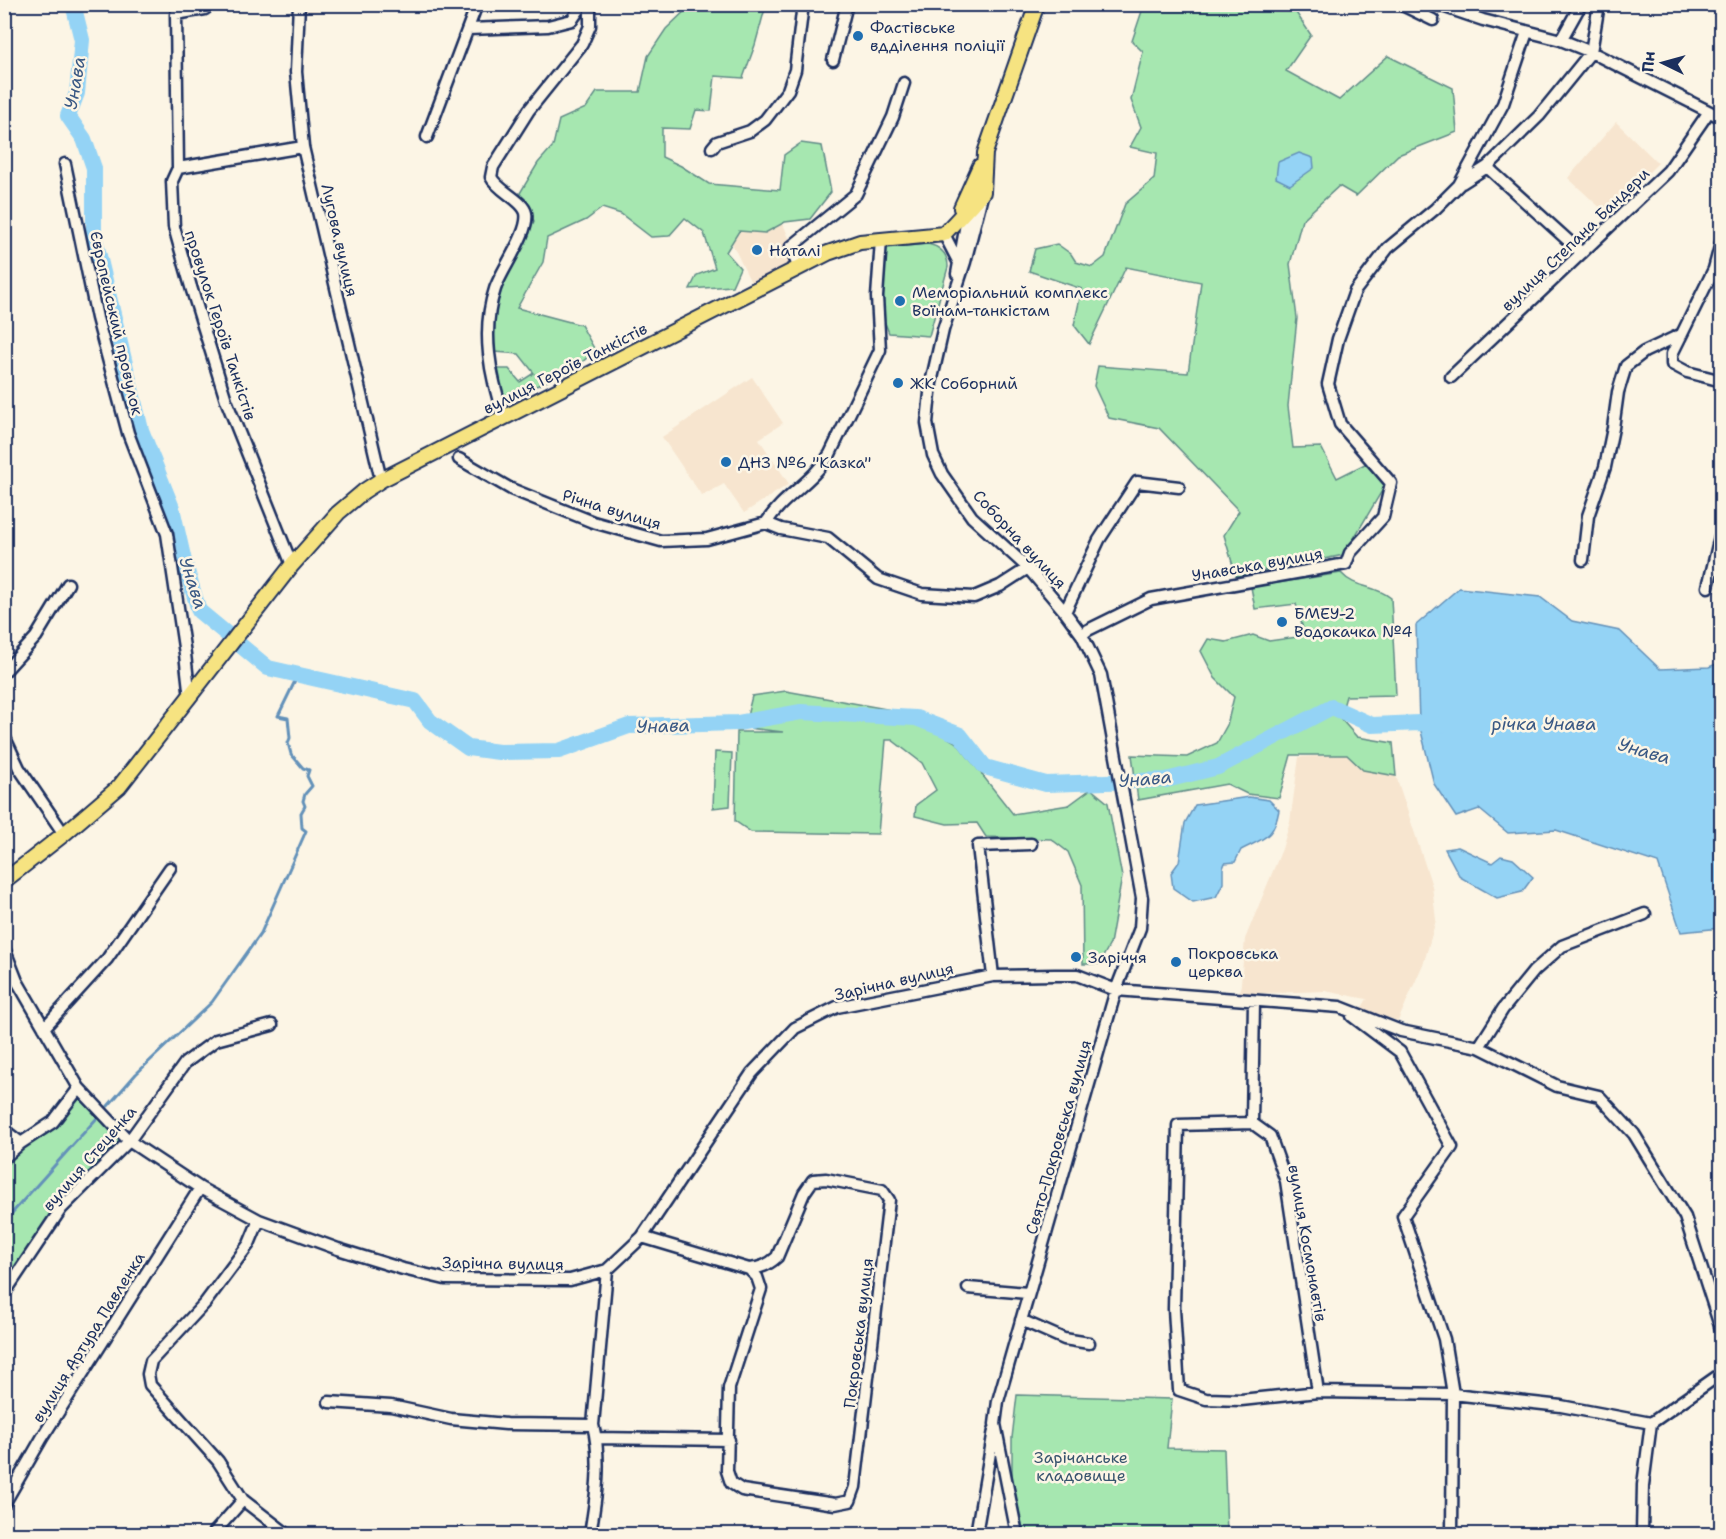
<svg xmlns="http://www.w3.org/2000/svg" width="1726" height="1539" font-family="'Shantell Sans',sans-serif">
	<style>
		.built { fill: #f7e5cf }
		.green { fill: #a6e7b0; stroke: #608b87; stroke-width: 1.5 }
		.water { fill: #94d3f5; stroke: #6491b9; stroke-width: 1.5 }
		.lines { fill: none; stroke-linecap: round; stroke-linejoin: round }
		.stream { stroke: #6491b9; stroke-width: 3 }
		.river { stroke: #94d3f5; stroke-width: 16 }
		.minor-casing { stroke: #1b2f5e; stroke-width: 15 }
		.major-casing { stroke: #1b2f5e; stroke-width: 18 }
		.minor { stroke: #fcf5e5; stroke-width: 10 }
		.major { stroke: #f6e381; stroke-width: 14 }
		.poi-dot { fill: #1f6fb2; stroke: #fcf5e5; stroke-width: 2 }
		.labels { text-anchor: middle; stroke-width: 5; stroke-linejoin: round; paint-order: stroke }
		.poi-label { font-size: 16px; fill: #1b2f5e; stroke: #fcf5e5; text-anchor: start }
		.street-label { font-size: 16px; fill: #1b2f5e; stroke: #fcf5e5 }
		.park-label { font-size: 16px; fill: #37546e; stroke: #fcf5e5 }
		.water-label { font-size: 18px; font-style: italic; fill: #395884; stroke: #fcf5e5 }
	</style>
	<rect width="100%" height="100%" fill="#fcf5e5"/>
	<filter id="ink" filterUnits="userSpaceOnUse"><feTurbulence type="fractalNoise" baseFrequency=".0167" numOctaves="2"/><feDisplacementMap in="SourceGraphic" scale="12" xChannelSelector="R" yChannelSelector="G"/><feConvolveMatrix kernelMatrix="1 2 1 2 8 2 1 2 1" color-interpolation-filters="sRGB"/></filter>
	<g filter="url(#ink)">
		<!-- built -->
		<path class="built" d="M306,5V4L385,5L384,6L356,9L306,11Z
			M1616,122L1658,163L1607,214L1568,178Z
			M779,214L799,262L752,285L727,233Z
			M752,377L783,423L759,439L789,484L744,513L724,484L702,496L662,437Z
			M1347,755L1363,770L1396,776L1432,886L1436,920L1424,962L1398,1021L1361,1009L1367,999L1351,996L1325,991L1240,994L1245,939L1282,849L1290,822L1299,757Z"/>
		<!-- green -->
		<path class="green" d="M691,5H766L755,45L743,78L715,76L711,111L696,110L690,129L662,128V157L681,166L709,184L780,190L784,155L801,143L822,146L831,192L810,219L785,222L765,233L739,231L726,252L740,268L732,286L690,289L697,275L715,268L704,233L685,218L669,236L651,237L621,214L602,208L586,220L547,238L543,262L517,308L581,325L595,350L576,368L503,401L496,369H509L520,382L534,373L519,354L495,352L493,317L504,282L534,221L520,193L538,163L553,146L559,120L586,108L597,92H640L648,56L666,29Z
			M1144,5H1291L1311,35L1286,71L1339,100L1388,56L1453,88L1457,132L1398,155L1356,196L1339,186L1302,220L1290,264L1297,318L1288,406L1293,448L1321,447L1337,478L1365,464L1386,484L1344,555L1236,576L1224,535L1239,511L1159,428L1109,418L1094,386L1098,366L1188,373L1201,282L1126,267L1089,344L1074,325L1082,289L1029,271L1035,249L1057,244L1071,254L1076,262L1092,267L1105,257L1125,204L1154,179L1157,153L1130,147L1141,127L1131,100L1143,52L1132,41Z
			M928,244C941,247 948,254 948,267L929,336L889,333L881,313L884,248Z
			M1341,573C1355,589 1374,584 1391,598L1396,695L1346,696L1340,718L1357,737L1393,743L1396,776L1363,770L1347,755H1291L1279,798L1247,794L1227,784L1138,800L1132,755L1187,757L1217,743L1227,725L1234,697L1215,678L1201,651L1208,639L1226,642L1253,635L1269,641L1305,636L1296,604L1255,609L1251,587Z
			M786,691L903,712L957,743L1013,814L1069,805L1091,789L1108,803L1122,877L1110,944L1099,964H1083L1082,885L1068,852L1051,839L986,837L977,823L947,824L915,816L916,805L936,790L922,763L892,740H886L878,834L751,832L735,821L737,732H783L748,728V712L752,696Z
			M715,752L732,753L730,806L713,808Z
			M86,1094L129,1141L61,1209L5,1294V1161Z
			M1017,1395L1172,1399L1167,1448L1224,1449L1227,1534H1024L1012,1479V1438Z"/>
		<!-- water -->
		<path class="water" d="M1299,153L1313,158L1314,168L1290,185L1276,178L1278,162Z
			M1459,588L1540,597L1572,621L1620,631L1660,669L1709,667L1721,662V928L1681,932L1658,863L1556,830L1508,833L1479,809L1456,817L1434,784L1419,723L1416,625Z
			M1249,797L1269,800L1279,810C1274,838 1264,838 1241,850L1235,862L1225,863L1223,868V883L1216,897L1193,902L1173,888L1171,873L1179,862L1185,823L1195,805Z
			M1458,847L1492,863L1501,856L1513,859L1533,877L1522,892L1497,898L1460,877L1445,849Z"/>
		<g class="lines">
			<!-- stream -->
			<path class="stream" d="M108,1106L136,1074L212,1002L261,933L306,831L302,828L301,813L305,806L303,801L305,794L312,786L307,776L309,770L303,768L291,754L288,743L290,738L288,718L278,716L298,675
				M4,1222L97,1118"/>
			<!-- river -->
			<path class="river" d="M73,4L82,40L77,93L68,116L84,139L94,168V235L127,372L141,430L172,508L184,561L199,611L268,668L415,701L430,721L468,748L499,752L559,751L629,726L738,723L801,712L916,718L960,735L985,767L1046,784L1166,780L1218,767L1332,707L1372,725L1419,723L1441,725"/>
			<defs>
				<path id="minor" d="M210,4L205,9L176,14L178,168L172,181L174,227L191,287L226,400L292,565
					M299,4L296,72L303,147L381,480
					M1400,4L1433,20
					M1436,4L1483,20L1561,40L1591,52L1722,118
					M468,29L548,26L572,20L583,4
					M1561,40L1581,4
					M833,60L847,4
					M427,137L477,4
					M712,148L717,142L750,131L765,120L788,90L795,70L803,4
					M65,164L97,318L128,433L167,534L185,654L190,698
					M1487,167L1582,253
					M178,168L303,147
					M1462,183L1487,167L1539,116L1591,52L1599,4
					M983,192L965,262L943,330L931,383L927,423L933,455L942,474L972,517L1028,568L1065,612L1082,635L1101,675L1142,898L1140,928L1116,990L998,1401L995,1424L1017,1534
					M944,234L958,261
					M798,267L791,247L856,194L893,117L904,83
					M957,274L969,207
					M1682,334L1672,354V364L1687,372L1722,381
					M1451,377L1668,171L1708,113
					M504,417C490,376 481,331 495,289C501,270 530,232 526,213C523,200 498,191 491,177L493,167L529,110L582,44L590,26V4
					M459,459L511,489L593,522L661,541L707,539L766,523L781,529L828,538L878,579L922,594L974,597L1000,586L1028,568
					M766,523C784,495 811,484 830,454L880,350L877,297L881,240
					M1583,560L1588,516L1605,467L1613,428L1618,392L1626,366L1644,352L1682,334L1714,269L1722,239
					M1708,587L1722,528
					M1065,612L1099,540L1137,482L1179,487
					M1082,635L1088,630L1151,599L1346,564L1350,553L1383,517L1391,483L1340,424L1328,384L1338,339L1355,291L1388,248L1435,209L1459,185L1503,104L1527,32
					M4,672L36,637L68,584
					M4,736L19,768L64,834
					M4,948L17,981L79,1088L129,1141L200,1188L259,1220L338,1249L403,1269L445,1279L570,1280L607,1270L642,1237L752,1073L795,1028L837,1007L993,976L1055,975H1077L1116,990L1340,1007L1401,1031L1479,1047L1557,1086L1599,1096L1634,1134L1685,1217L1722,1332
					M993,976L978,846L1031,844
					M1254,1002L1252,1123L1270,1136L1286,1181L1318,1392
					M1352,1016L1400,1052L1452,1147L1403,1216L1444,1339L1453,1394L1452,1534
					M44,1028L107,959L170,868
					M1479,1047L1503,1009L1534,971L1562,946L1645,914
					M1252,1123L1178,1125L1174,1309L1179,1390L1206,1399L1241,1400L1318,1392L1453,1394L1561,1406L1651,1423
					M4,1130L21,1143
					M4,1158L21,1143L53,1122L79,1088
					M826,1179L882,1190L889,1200L855,1487L850,1501L835,1504L742,1490L731,1483L727,1471L729,1388L761,1289L757,1277L749,1269C761,1268 768,1265 777,1257L804,1193L813,1180Z
					M642,1237L749,1269
					M968,1288L1028,1293
					M4,1294L61,1209L129,1141L185,1063L216,1040L272,1025
					M1021,1320L1064,1339L1089,1343
					M329,1402L391,1406L451,1419L506,1424L593,1425
					M596,1438L729,1440
					M243,1500L287,1534
					M4,1504L42,1438L200,1188
					M213,1534L243,1500L218,1461L150,1385L148,1374L151,1361L205,1303L249,1244L259,1220
					M590,1534C596,1498 602,1461 593,1425L607,1270
					M976,1534L994,1430
					M1642,1534L1643,1485L1651,1423L1722,1373"/>
				<path id="major" d="M961,208L980,166
					M4,881L64,834L119,787L292,565L338,513L364,491L381,480L828,253L860,242L944,234L983,192L985,153L1037,4"/>
			</defs>
			<!-- minor casing -->
			<use href="#minor" class="minor-casing"/>
			<!-- major casing -->
			<use href="#major" class="major-casing"/>
			<!-- minor -->
			<use href="#minor" class="minor"/>
			<!-- major -->
			<use href="#major" class="major"/>
		</g>
	</g>
	<!-- markers -->
	<g class="poi-dot">
		<circle cx="858" cy="36" r="6"/>
		<circle cx="757" cy="250" r="6"/>
		<circle cx="900" cy="301" r="6"/>
		<circle cx="898" cy="383" r="6"/>
		<circle cx="726" cy="462" r="6"/>
		<circle cx="1282" cy="622" r="6"/>
		<circle cx="1076" cy="957" r="6"/>
		<circle cx="1176" cy="962" r="6"/>
	</g>
	<g class="labels">
		<!-- poi labels -->
		<g class="poi-label">
			<text x="870" y="33">Фастівське<tspan x="870" dy="18">вдділення поліції</tspan></text>
			<text x="769" y="256">Наталі</text>
			<text x="912" y="298">Меморіальний комплекс<tspan x="912" dy="18">Воїнам-танкістам</tspan></text>
			<text x="910" y="389">ЖК Соборний</text>
			<text x="738" y="468">ДНЗ №6 "Казка"</text>
			<text x="1294" y="619">БМЕУ-2<tspan x="1294" dy="18">Водокачка №4</tspan></text>
			<text x="1188" y="959">Покровська<tspan x="1188" dy="18">церква</tspan></text>
			<text x="1088" y="963">Заріччя</text>
		</g>
		<!-- street labels -->
		<g class="street-label">
			<text transform="translate(1575 239) rotate(-44)" y="6">вулиця Степана Бандери</text>
			<text transform="translate(340 240) rotate(77)" y="6">Лугова вулиця</text>
			<text transform="translate(117 323) rotate(77)" y="6">Європейський провулок</text>
			<text transform="translate(221 325) rotate(72)" y="6">провулок Героїв Танкістів</text>
			<text transform="translate(565 368) rotate(-27)" y="6">вулиця Героїв Танкістів</text>
			<text transform="translate(612 509) rotate(17)" y="6">Річна вулиця</text>
			<text transform="translate(1020 539) rotate(47)" y="6">Соборна вулиця</text>
			<text transform="translate(1257 564) rotate(-10)" y="6">Унавська вулиця</text>
			<text transform="translate(894 981) rotate(-13)" y="6">Зарічна вулиця</text>
			<text transform="translate(1058 1137) rotate(-74)" y="6">Свято-Покровська вулиця</text>
			<text transform="translate(89 1158) rotate(-49)" y="6">вулиця Стеценка</text>
			<text transform="translate(1308 1243) rotate(80)" y="6">вулиця Космонавтів</text>
			<text transform="translate(503 1263) rotate(1)" y="6">Зарічна вулиця</text>
			<text transform="translate(858 1333) rotate(-83)" y="6">Покровська вулиця</text>
			<text transform="translate(88 1337) rotate(-58)" y="6">вулиця Артура Павленка</text>
		</g>
		<!-- park labels -->
		<g class="park-label">
			<text x="1081" y="1463">Зарічанське<tspan x="1081" dy="18">кладовище</tspan></text>
		</g>
		<!-- water labels -->
		<g class="water-label">
			<text transform="translate(75 83) rotate(-80)" y="6">Унава</text>
			<text transform="translate(193 583) rotate(72)" y="6">Унава</text>
			<text x="1544" y="730">річка Унава</text>
			<text transform="translate(663 726) rotate(-2)" y="6">Унава</text>
			<text transform="translate(1644 751) rotate(16)" y="6">Унава</text>
			<text transform="translate(1145 779) rotate(-5)" y="6">Унава</text>
		</g>
	</g>
	<!-- margin -->
	<rect width="1726" height="1539" fill="none" stroke="#fcf5e5" stroke-width="24"/>
	<rect x="12" y="12" width="1702" height="1515" fill="none" stroke="#1b2f5e" stroke-width="2" filter="url(#ink)"/>
	<!-- north arrow -->
	<g transform="translate(1663 63) rotate(275)" stroke="#fcf5e5" stroke-width="4.5" paint-order="stroke">
	<path d="M0-4.5L10 22L0 15L-10 22Z" fill="#1b2f5e"/>
	<text y="-9" font-size="16" font-weight="bold" text-anchor="middle" fill="#1b2f5e">Пн</text>
	</g>
</svg>
